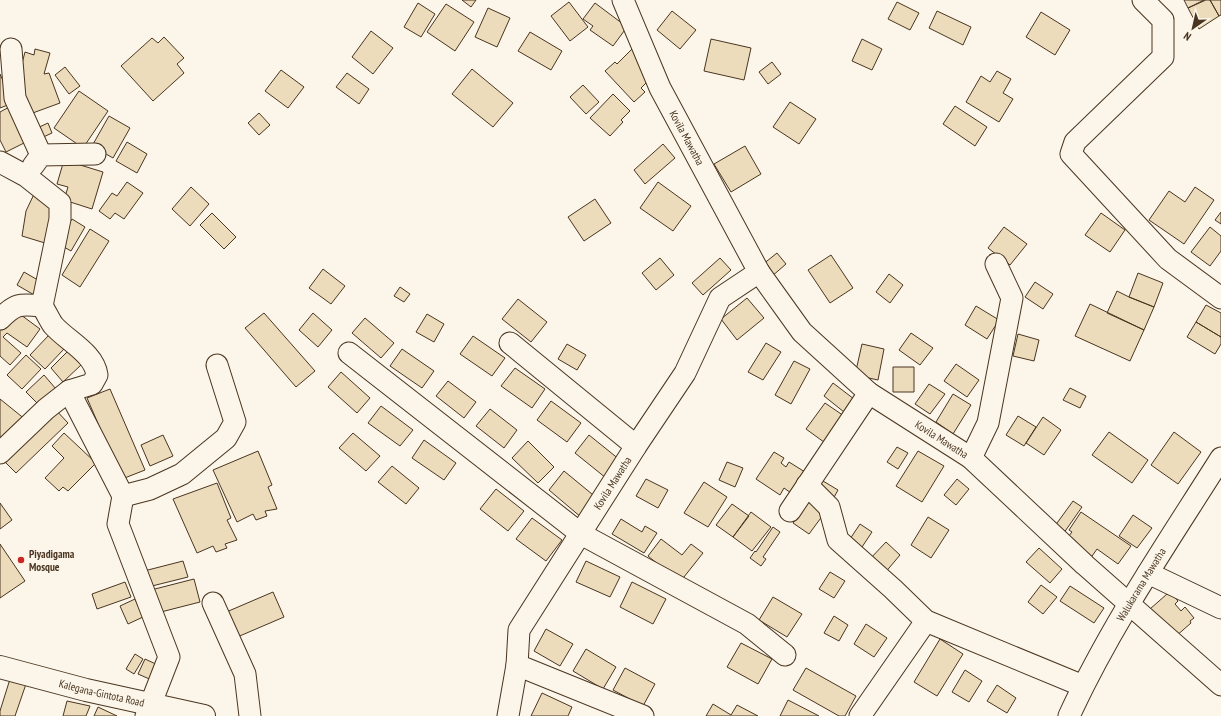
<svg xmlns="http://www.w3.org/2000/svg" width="1221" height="716" font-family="'PT Sans Narrow',sans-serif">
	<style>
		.building { fill: #ecdcbc; stroke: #4a3520 }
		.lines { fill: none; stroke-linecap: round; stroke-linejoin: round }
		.minor-casing { stroke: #4a3520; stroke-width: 23 }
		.major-casing { stroke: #4a3520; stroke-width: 24 }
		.minor { stroke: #fbf6e9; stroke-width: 21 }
		.major { stroke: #fbf6e9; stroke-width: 22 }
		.poi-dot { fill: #c62828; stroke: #fbf6e9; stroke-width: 1.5 }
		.labels { text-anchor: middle; stroke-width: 3; stroke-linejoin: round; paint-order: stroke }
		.street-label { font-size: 11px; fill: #4a3520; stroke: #fbf6e9 }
		.poi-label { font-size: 11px; font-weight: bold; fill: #4a3520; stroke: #fbf6e9; text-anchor: start }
	</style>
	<rect width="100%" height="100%" fill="#fbf6e9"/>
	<!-- building -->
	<path class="building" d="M462,0H476L471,7Z
		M1184,0H1204L1188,8Z
		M1206,0H1210L1219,16L1199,29L1188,8Z
		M1210,0H1221V15L1219,16Z
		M569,2L588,27L570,41L551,16Z
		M897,2L919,13L910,30L888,19Z
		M418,3L435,14L421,37L404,27Z
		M595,3L627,27L613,46L590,30L593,26L583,19Z
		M446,4L474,22L455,51L427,32Z
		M488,8L510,18L497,47L475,37Z
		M672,11L696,30L680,49L657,30Z
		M937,11L971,27L963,45L929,28Z
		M1041,12L1070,30L1055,55L1026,37Z
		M371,31L393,48L373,74L352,57Z
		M530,32L562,51L551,70L518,51Z
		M164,37L184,58L177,64L184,73L153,101L121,66L152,38L158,43Z
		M711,39L751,48L744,80L704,71Z
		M862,39L882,49L872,70L852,61Z
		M634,47L651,78L641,88L645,92L634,102L605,71L615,62L617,64Z
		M35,49L50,53L44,74L49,73L60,103L30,114L18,79L25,52L34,55Z
		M772,62L781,74L768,84L759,72Z
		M65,67L80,86L69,94L55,75Z
		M472,69L513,103L493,127L452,94Z
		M281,70L304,87L288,108L265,91Z
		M997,71L1011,79L1003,93L1013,99L999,122L966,102L981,76L990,82Z
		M347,73L369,89L359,104L336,87Z
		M0,74L13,103L0,108Z
		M583,85L599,102L586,114L570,97Z
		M79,91L108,111L83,148L54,128Z
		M613,94L630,111L621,120L623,122L610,136L590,118Z
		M790,102L816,119L799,144L773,127Z
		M11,106L28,141L6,152L0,140V112Z
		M955,106L987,127L975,146L943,124Z
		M259,113L270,125L259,135L248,123Z
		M109,116L130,128L113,158L92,146Z
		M48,123L52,133L39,139L35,129Z
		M127,142L147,154L137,173L116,161Z
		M663,144L675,158L645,184L634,170Z
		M745,146L761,174L731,192L714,164Z
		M64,160L103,172L92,209L64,200L68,187L57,184Z
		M127,182L143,193L124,219L115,213L110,219L99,211L112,193L117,196Z
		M658,182L691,206L673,231L640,208Z
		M191,187L209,204L190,226L172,209Z
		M1195,187L1214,200L1184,244L1149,220L1169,191L1185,202Z
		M36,190L56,206L45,243L22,236L26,211Z
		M595,199L611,223L584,241L568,217Z
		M1221,212V224L1215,220Z
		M212,213L236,237L224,249L200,225Z
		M1101,213L1125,230L1110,252L1085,235Z
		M72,219L85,227L71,251L57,243Z
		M1004,227L1027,244L1010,265L988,248Z
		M1210,227L1221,236V251L1210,266L1191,252Z
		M90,229L109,241L80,287L62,275Z
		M777,253L786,264L771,277L762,265Z
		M831,255L853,288L830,303L808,270Z
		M660,258L674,275L656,290L642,273Z
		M720,258L731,270L703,295L692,283Z
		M323,269L345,286L331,304L309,288Z
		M24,272L43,283L36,296L17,285Z
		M1138,273L1163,283L1154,307L1129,297Z
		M889,274L903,285L890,303L876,292Z
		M1035,282L1053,294L1043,309L1025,297Z
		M400,287L410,294L404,302L394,296Z
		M1117,291L1129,297L1154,307L1144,330L1107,313Z
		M747,298L764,318L737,340L721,319Z
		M518,299L547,322L531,342L502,319Z
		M1090,304L1144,330L1130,361L1075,336Z
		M1206,305L1221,313V337L1196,322Z
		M976,306L999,320L987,339L965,325Z
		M17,312L40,329L27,347L7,333L3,337L21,353L10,365L0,356V328Z
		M264,313L315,371L296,387L245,328Z
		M313,313L332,330L318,347L299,330Z
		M427,314L444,324L434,342L416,332Z
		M365,318L394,343L381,358L352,333Z
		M1196,322L1221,337V344L1215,354L1187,337Z
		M911,333L933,348L920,365L899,350Z
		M1018,334L1039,340L1034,361L1013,356Z
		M49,335L64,349L45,369L30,355Z
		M473,336L505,358L492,376L460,354Z
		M766,343L781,352L763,380L748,372Z
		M567,344L586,355L577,370L558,359Z
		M862,344L884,349L878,380L855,375Z
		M402,349L434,371L422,388L390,366Z
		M68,351L81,365L63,382L51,368Z
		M26,355L41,369L22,389L7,375Z
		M794,361L810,369L791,404L775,395Z
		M956,364L979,380L967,397L944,381Z
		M893,367H914V392H893Z
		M515,368L545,389L532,408L501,386Z
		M341,372L370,398L357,413L328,387Z
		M44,375L56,389L39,405L26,392Z
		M448,381L476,402L464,418L436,396Z
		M833,383L854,399L844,412L824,396Z
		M929,384L945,394L930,414L915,404Z
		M1070,388L1086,396L1080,408L1063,400Z
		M110,389L145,470L122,479L87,398Z
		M953,394L971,405L953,434L936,422Z
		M0,399L26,420L7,443L0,437Z
		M551,401L581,423L567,442L537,420Z
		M825,403L847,418L828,445L806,429Z
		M381,406L413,430L400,446L368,423Z
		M54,408L68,423L16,473L2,459Z
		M490,409L517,430L504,448L476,426Z
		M1018,416L1036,427L1024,446L1006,435Z
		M1043,417L1061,430L1044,455L1026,443Z
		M1109,432L1148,460L1132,483L1092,455Z
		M1174,432L1201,452L1178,484L1151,465Z
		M64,433L96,463L68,491L63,487L59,491L45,478L64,458L52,446Z
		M353,433L380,456L366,471L339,448Z
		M163,435L173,456L150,466L141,445Z
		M589,435L620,460L606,478L575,453Z
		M424,440L456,463L444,480L412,458Z
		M528,441L554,467L538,483L512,458Z
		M897,447L908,453L898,469L887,462Z
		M258,451L272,485L268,487L277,509L265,511L267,516L256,520L253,514L237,522L213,470Z
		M918,451L944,466L922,502L896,486Z
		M774,452L784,458L781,463L786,467L789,462L805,472L791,493L784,488L780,495L756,479Z
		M727,462L743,468L735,487L719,480Z
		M392,466L419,488L406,504L378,482Z
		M564,471L598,499L582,518L549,490Z
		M646,479L668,490L658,508L636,496Z
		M957,479L969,489L956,505L944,495Z
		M823,481L838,490L832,501L816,491Z
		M704,482L727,497L708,527L684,513Z
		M217,483L231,518L227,520L237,540L225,544L227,548L216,552L213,546L197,553L173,499Z
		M496,489L524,511L508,531L480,509Z
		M810,500L826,511L809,534L793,523Z
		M1073,501L1082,507L1061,537L1052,530Z
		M0,503L12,520L0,529Z
		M732,504L749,516L733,537L716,525Z
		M751,512L771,527L752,551L733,537Z
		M1081,512L1131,546L1118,564L1097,549L1090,559L1065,541L1072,532L1069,530Z
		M1133,515L1152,528L1137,548L1119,536Z
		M928,517L949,530L931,558L911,545Z
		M532,518L562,540L546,561L516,539Z
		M621,519L642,532L645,526L657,533L644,553L612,534Z
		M860,524L872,532L860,550L848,542Z
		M773,527L780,532L763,557L766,559L761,566L750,558L755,551L756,552Z
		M661,539L682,555L691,544L703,553L680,582L648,556Z
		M886,542L900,555L884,574L869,560Z
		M0,544L25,581L0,598Z
		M1039,548L1062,569L1050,583L1026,562Z
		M183,561L188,577L148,587L144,571Z
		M586,561L620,577L610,597L576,582Z
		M830,572L845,581L834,598L819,589Z
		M194,579L200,602L157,613L151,590Z
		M125,582L131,597L97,609L92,594Z
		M632,582L666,599L653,624L620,607Z
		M1041,585L1057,597L1043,614L1028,602Z
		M1070,586L1104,608L1094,623L1060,601Z
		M273,592L284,617L235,638L224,613Z
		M1171,593L1178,601L1175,604L1181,611L1185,607L1194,618L1190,621L1191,623L1175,637L1150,609L1167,594L1168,595Z
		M773,597L802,614L787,637L759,620Z
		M135,599L143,617L128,624L120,606Z
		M834,616L848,625L839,641L824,633Z
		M866,624L887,638L874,657L854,644Z
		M546,629L573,644L560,666L534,651Z
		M940,639L963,654L937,696L914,682Z
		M741,643L772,659L758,684L727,667Z
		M586,649L616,667L603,689L573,671Z
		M135,654L143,659L134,674L126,669Z
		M145,659L160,666L154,681L138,674Z
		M625,668L655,684L643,706L613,690Z
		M806,668L856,696L845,716H839L793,690Z
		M965,670L982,681L969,702L952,692Z
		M10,679L26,684L15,716H0V711Z
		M997,685L1016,698L1007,713L987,701Z
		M542,693L572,707L568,716H531Z
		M788,700L819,716H780Z
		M67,701L90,706L86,716H63Z
		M713,704L731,715L737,705L758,716H706Z
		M98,707L117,716H94Z"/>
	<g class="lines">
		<defs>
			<g id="minor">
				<path id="s1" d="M623,0L660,88L759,272L802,332L869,393L971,458L1085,565L1221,685"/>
				<path d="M1143,0L1163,20V57L1075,142L1071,154L1168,259L1221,298"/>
				<path d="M11,49L15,98L41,155"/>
				<path d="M0,162L26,176L60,203V219L42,306C20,304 16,303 0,319"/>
				<path d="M33,166L41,155L95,154"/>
				<path d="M42,306C46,312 49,319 53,325C67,341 94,353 97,375L92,384L69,391L123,496L118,524L169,657L146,716"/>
				<path d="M510,343L636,446"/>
				<path d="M349,353L581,534L747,624L785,655"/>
				<path d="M0,453L46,409L69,391"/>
				<path d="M971,458L988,423L1012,298L996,264"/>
				<path d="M807,485L829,507L838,540L893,589L926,621L1083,686"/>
				<path d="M123,496L150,489L182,474L226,438L235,422L217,365"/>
				<path d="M790,511L869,393"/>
				<path d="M1148,573L1221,608"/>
				<path d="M213,603L245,674L250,716"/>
				<path d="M517,665L643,716"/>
				<path id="s2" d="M508,716L517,665L519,630L636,446L685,373L720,298L759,272"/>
				<path d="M860,716L926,621"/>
				<path id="s3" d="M1069,716C1111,625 1168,542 1221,458"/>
			</g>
			<g id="major">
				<path id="s4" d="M0,667L86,690L204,716"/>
			</g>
		</defs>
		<!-- minor casing -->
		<use href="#minor" class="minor-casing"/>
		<!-- major casing -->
		<use href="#major" class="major-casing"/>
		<!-- minor -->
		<use href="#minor" class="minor"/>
		<!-- major -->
		<use href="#major" class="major"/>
	</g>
	<!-- markers -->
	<circle class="poi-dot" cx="21" cy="560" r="4"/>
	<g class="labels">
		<!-- street labels -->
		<g class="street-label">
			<text dy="4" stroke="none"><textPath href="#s1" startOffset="152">Kovila Mawatha</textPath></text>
			<text dy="4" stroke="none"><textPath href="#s1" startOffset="555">Kovila Mawatha</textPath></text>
			<text dy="4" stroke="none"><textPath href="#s2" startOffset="261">Kovila Mawatha</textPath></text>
			<text dy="4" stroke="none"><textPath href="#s3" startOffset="150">Walukarama Mawatha</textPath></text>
			<text dy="4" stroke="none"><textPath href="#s4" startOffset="105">Kalegana-Gintota Road</textPath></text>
		</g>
		<!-- poi labels -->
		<g class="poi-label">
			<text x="29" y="558">Piyadigama<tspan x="29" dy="13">Mosque</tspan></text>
		</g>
	</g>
	<!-- north arrow -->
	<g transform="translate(1193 28) rotate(214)" stroke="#fbf6e9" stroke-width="3" paint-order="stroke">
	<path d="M0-3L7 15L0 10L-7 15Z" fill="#4a3520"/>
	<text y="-6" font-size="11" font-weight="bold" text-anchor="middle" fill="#4a3520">N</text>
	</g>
</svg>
